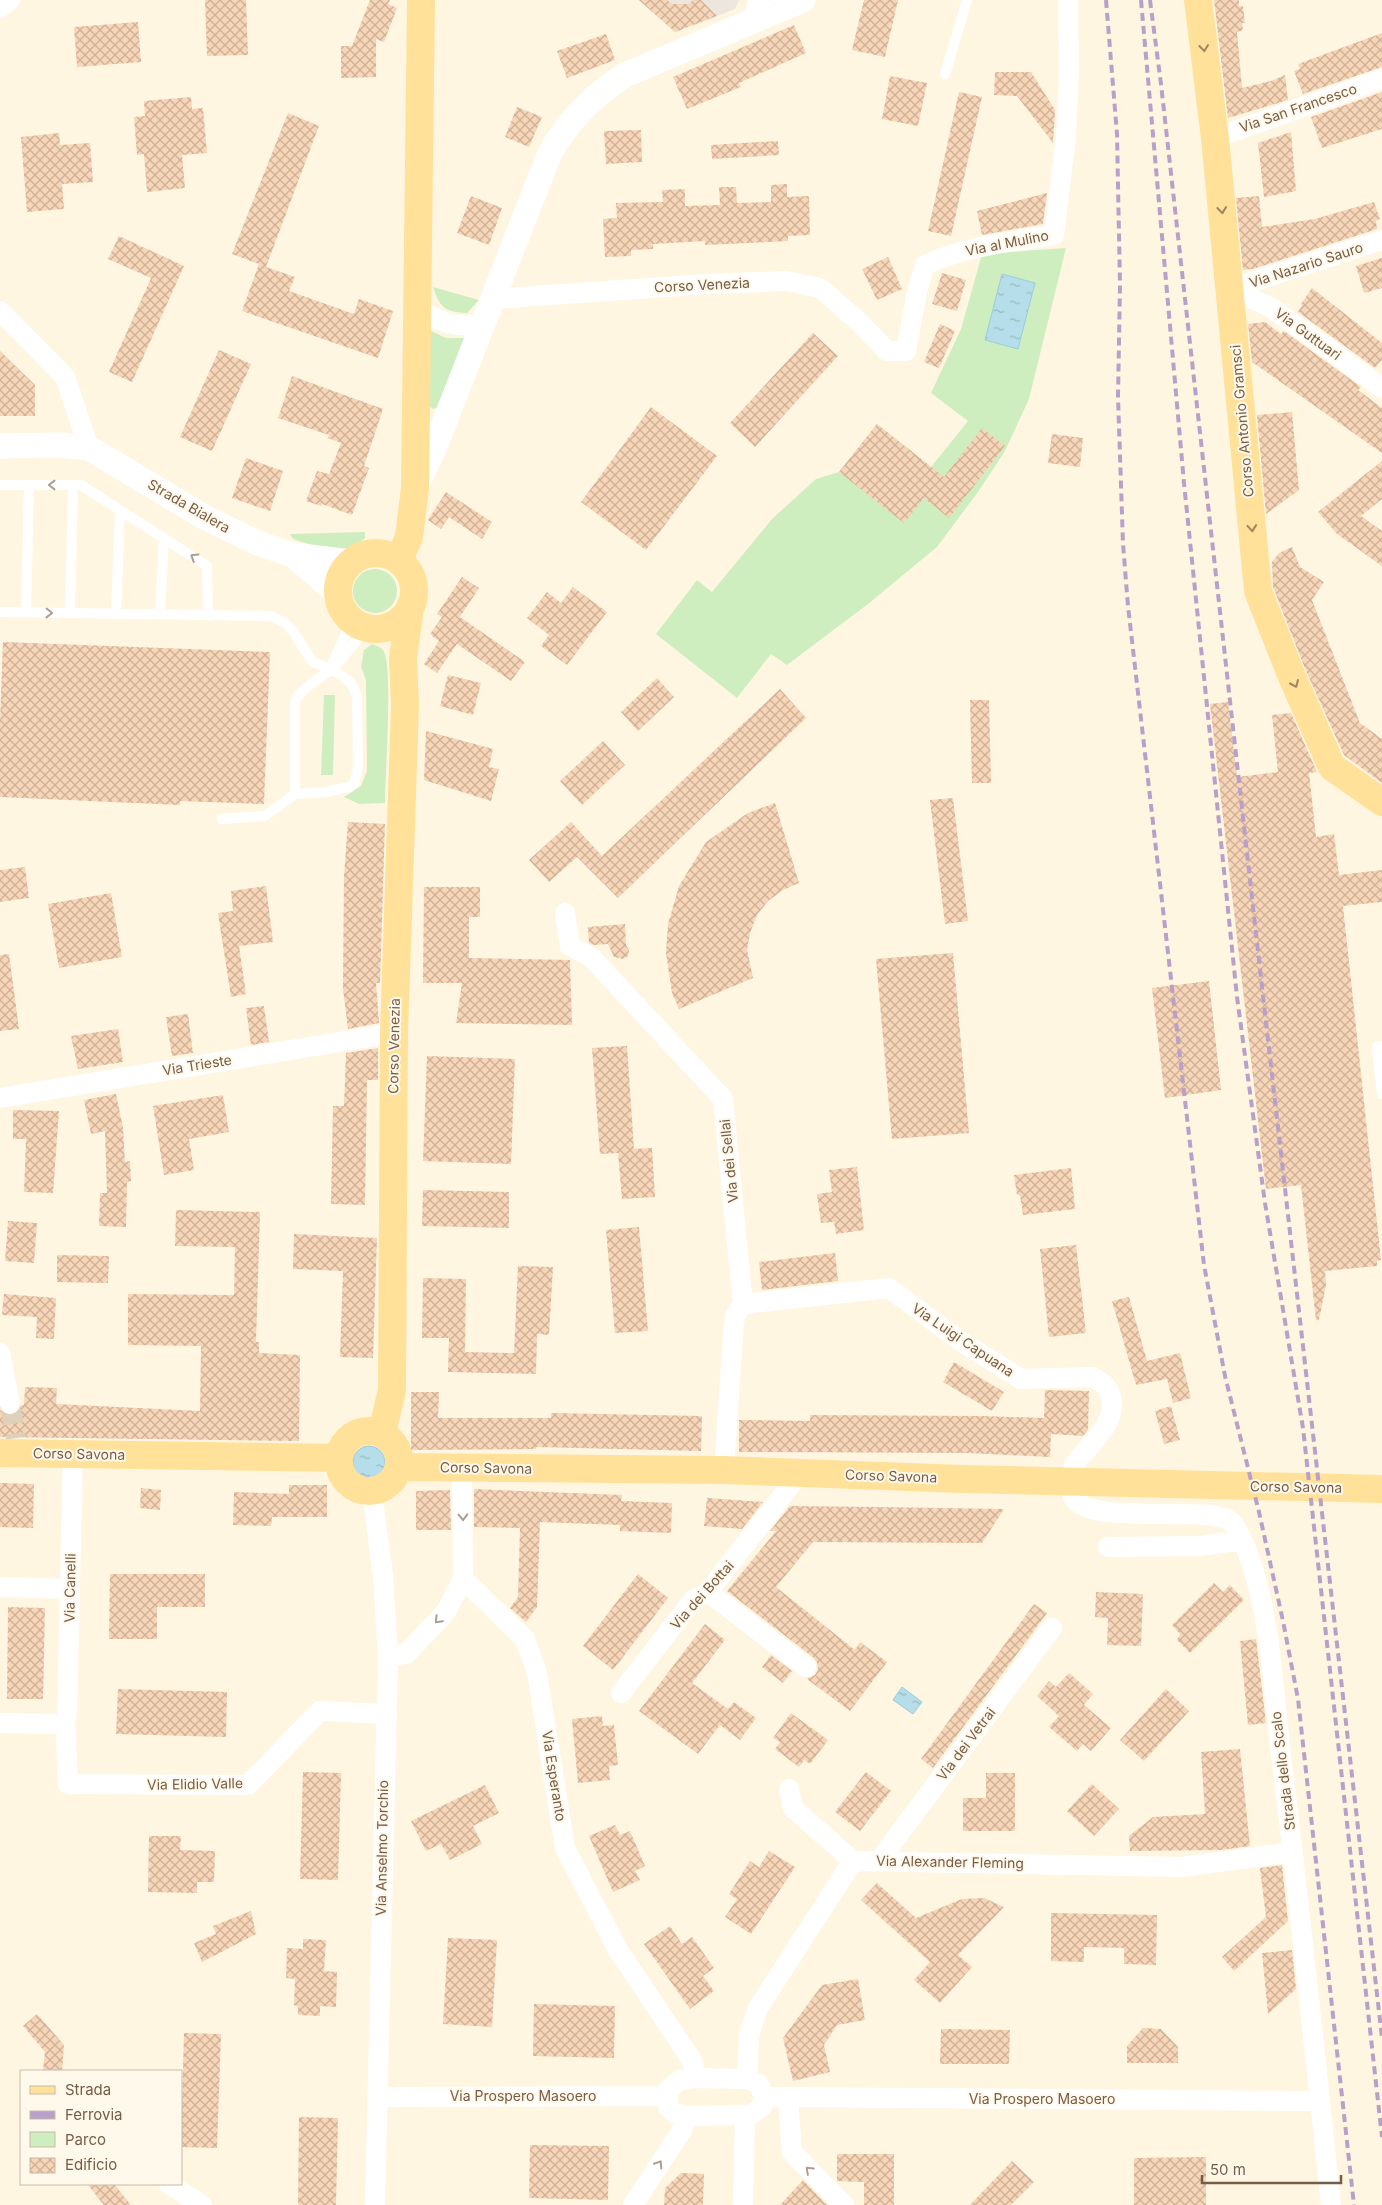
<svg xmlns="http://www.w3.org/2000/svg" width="1382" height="2205" font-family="Inter,sans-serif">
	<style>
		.industrial { fill: #ede6de }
		.green { fill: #ceeebf }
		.water { fill: url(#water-ripples); stroke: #9acddd }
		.building { fill: url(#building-cross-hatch) }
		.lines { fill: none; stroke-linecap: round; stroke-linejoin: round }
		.minor-tunnel { stroke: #ded0bb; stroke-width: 20; stroke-dasharray: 20 10; stroke-linecap: butt }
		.service { stroke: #fff; stroke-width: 10 }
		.minor { stroke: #fff; stroke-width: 20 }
		.tertiary { stroke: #fff; stroke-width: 25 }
		.primary { stroke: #ffe199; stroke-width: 28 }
		.rail { stroke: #b9a0c9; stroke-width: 4; stroke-dasharray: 8 5; stroke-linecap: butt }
		.oneway { stroke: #a1845f }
		.oneway2 { stroke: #af9d90 }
		.labels { text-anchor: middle; stroke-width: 4; stroke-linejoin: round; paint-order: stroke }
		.street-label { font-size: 14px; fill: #795c46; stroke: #fff9eb }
	</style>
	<defs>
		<pattern id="water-ripples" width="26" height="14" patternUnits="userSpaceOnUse" patternTransform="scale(1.25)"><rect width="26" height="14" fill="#b5deea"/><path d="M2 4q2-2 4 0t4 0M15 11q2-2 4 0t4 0" fill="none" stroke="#98b7bf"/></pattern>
		<pattern id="building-cross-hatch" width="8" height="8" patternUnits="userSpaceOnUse" patternTransform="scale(1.25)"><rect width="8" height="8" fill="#f7d5b7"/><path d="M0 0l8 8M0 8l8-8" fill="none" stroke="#cdb097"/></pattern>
	</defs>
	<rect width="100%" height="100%" fill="#fff6e2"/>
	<!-- industrial -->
	<path class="industrial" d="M639,0H739L735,9L675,32Z"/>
	<!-- green -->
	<path class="green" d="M1066,248L1029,399L1005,451L978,492L937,547L868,604L787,665L771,654L737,698L656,634L697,580L712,592L772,519L816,479L839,472L877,424L931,467L968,421L931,393L961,329L982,254Z
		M433,287L479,300L467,313C445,312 440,308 433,287Z
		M429,330L446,338H465L438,407L433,409L429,406Z
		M365,532V538C340,558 321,548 293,539L290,534Z
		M353 591a22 22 0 1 1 44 0a22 22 0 1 1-44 0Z
		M372,644C377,646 382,647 384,652C393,667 385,778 385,803L359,804L344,797L361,786L367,771L366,680L361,667L364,650Z
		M324,695H335L333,775H321Z"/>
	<!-- water -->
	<path class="water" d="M1002,274L1035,283L1018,349L985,340Z
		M353 1462a16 16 0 1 1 32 0a16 16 0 1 1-32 0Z
		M902,1687L922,1702L913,1714L893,1700Z"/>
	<!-- building -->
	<path class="building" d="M205,0H246L248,55L207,56Z
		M370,0H390L388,4L397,8L384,42L376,39V77L341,78V46H352Z
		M639,0H667L672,4H689L693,0H701L717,16L675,32Z
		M864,0H898L885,57L852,50Z
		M1214,0H1239V6H1243L1245,23H1242L1243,30L1237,32L1242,88L1271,81L1285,75L1288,100L1228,118Z
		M138,22L141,62L77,67L74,27Z
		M794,25L806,53L739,83L741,87L687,109L673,77Z
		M1382,33V67L1303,94L1294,71L1300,69L1298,64Z
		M606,34L615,60L567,78L557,51Z
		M995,72H1031L1055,110L1053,143L1017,96L994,95Z
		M890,76L927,83L918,126L882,119Z
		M959,92L982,97L951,236L928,231Z
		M1382,92V129L1322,148L1311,117Z
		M191,97L192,109L203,108L207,153L182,155L185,188L147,192L144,154L137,155L134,117L145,116L144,101Z
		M517,107L542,117L529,147L505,137Z
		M288,113L319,126L266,267L295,277L289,291L354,314L359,299L393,311L378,358L242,311L259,264L232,254Z
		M641,130L642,162L606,164L604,131Z
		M1291,132L1296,191L1264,197L1258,143Z
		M59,133L60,145L90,143L93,182L62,184L64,209L27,212L21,137Z
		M778,141L779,155L712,159L711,145Z
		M787,184V197L809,196L810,235L788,236V241L705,245V241L653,244V249L631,250V256L605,257L603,219L617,218L616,203L663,202L662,190L685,189V206L720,205L719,187H736L737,203L771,202V185Z
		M1047,193L1043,224L982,235L977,211Z
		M471,196L502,208L489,245L457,233Z
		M1259,196L1262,227L1315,219L1374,202L1380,219L1376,221L1377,229L1253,269L1243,270L1236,198Z
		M119,236L184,266L132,382L109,372L151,278L108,259Z
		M888,257L902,289L877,300L862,269Z
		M1382,258V288L1364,293L1356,266Z
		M942,273L966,280L957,311L932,304Z
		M1312,288L1382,343V360L1375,368L1298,312L1302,305L1301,304Z
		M1265,322L1281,334L1284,331L1361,387L1358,390L1382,408V453L1252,362L1248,324Z
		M940,324L955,331L939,368L924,362Z
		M813,333L838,356L755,447L730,423Z
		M219,350L251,364L212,451L180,437Z
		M0,351L35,385V416H0Z
		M292,376L383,409L364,466L369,468L352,515L322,504L321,506L306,501L317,471L329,474L341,443L328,438L329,435L278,418Z
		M651,407L717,456L646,550L581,502Z
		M1292,412L1299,490L1266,514L1257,415Z
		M877,424L944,477L982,428L1005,446L949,518L924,498L904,523L839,472Z
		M1052,434L1083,438L1080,467L1048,463Z
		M246,458L283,471L270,511L232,498Z
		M1382,461V499L1361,516L1382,531V566L1337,534L1318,512Z
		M446,492L492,522L482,539L449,517L441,529L428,520Z
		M1292,547L1300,567L1324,582L1312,600L1360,723L1382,739V783L1344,755L1306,671L1273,587L1272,562L1279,553Z
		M462,577L479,588L460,617L525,662L511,681L457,644L437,673L424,664L439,641L430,634L442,617L437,614Z
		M573,587L607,612L567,665L541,646L549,635L527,618L547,592L561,603Z
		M3,642L270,652L264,804L180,801V805L0,797V721Z
		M448,675L481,683L473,715L440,706Z
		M657,678L674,697L638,731L621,712Z
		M780,689L806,718L618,898L577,857L549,882L529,860L571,822L602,856Z
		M970,700H989L991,783H972Z
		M1228,702L1237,777L1278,772L1272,715L1291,713L1317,772L1309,773L1316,837L1334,834L1339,875L1382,870V902L1343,906L1381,1260L1377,1261V1266L1325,1271L1326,1285L1319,1320H1316L1301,1185L1266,1189L1210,704Z
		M426,731L493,749L489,767L499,769L491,801L424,780Z
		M603,741L625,765L582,805L560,781Z
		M953,798L968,921L945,924L930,800Z
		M775,803L799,883L783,890L768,901L757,915L750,933L747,950L753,978L679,1009L672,993L666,953L668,924L679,886L706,842L748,813Z
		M348,822L385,824L380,983H376L379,1023L348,1029L343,989L344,876Z
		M25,867L29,898L0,902V870Z
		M266,886L273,942L239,946L246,994L231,997L218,913L233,911L231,891Z
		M424,887H480V917H469V958L570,960L572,1025L456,1023L462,983H423Z
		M111,893L122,957L59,968L48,904Z
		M625,924L626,945L629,950L628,956L623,959L614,957L608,944L594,945L589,943L588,927Z
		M953,953L969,1133L892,1139L876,959Z
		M9,954L19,1029L0,1031V955Z
		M1209,981L1221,1090L1165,1098L1152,988Z
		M264,1006L269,1042L251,1045L246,1008Z
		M188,1014L193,1053L172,1056L166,1017Z
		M118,1029L123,1062L78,1069L71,1036Z
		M627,1046L634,1149L652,1148L655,1197L622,1199L618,1153L600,1154L592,1048Z
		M378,1048V1080H367L365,1205L331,1204L333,1106H344L346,1053Z
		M427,1056L515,1059L511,1164L423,1161Z
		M116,1094L123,1128L125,1162L130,1161L131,1181L127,1182L126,1227L99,1226L100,1193H107L105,1131L91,1134L84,1100Z
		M223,1095L229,1132L189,1139L194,1170L164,1175L153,1106Z
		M13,1110L59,1111L53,1193L24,1192L26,1139H13Z
		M857,1167L864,1230L836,1234L834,1222L821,1223L817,1194L832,1192L829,1170Z
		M1071,1168L1075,1209L1023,1215L1020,1195H1017L1014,1175Z
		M423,1190L509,1192V1228L422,1226Z
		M176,1210L260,1212L256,1342H259V1353L300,1355L299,1441L0,1437V1410L7,1415L13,1416L18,1413L22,1405H24L25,1387L57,1388L56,1404L200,1411L201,1346L128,1345V1294L234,1295L235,1247L175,1246Z
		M8,1221L37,1223L34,1263L5,1261Z
		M639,1227L648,1331L615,1333L606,1230Z
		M294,1234L377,1238L373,1358L340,1357L343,1271L293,1269Z
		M1076,1245L1086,1333L1049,1337L1040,1249Z
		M835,1253L838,1281L762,1290L759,1262Z
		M57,1255L109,1256L108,1283L57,1282Z
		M518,1266L553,1267L549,1335L537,1334L536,1374L448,1372L449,1338H422L423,1278L466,1279L465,1352L514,1353Z
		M4,1294L56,1298L54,1339L36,1338L37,1317L2,1315Z
		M1129,1297L1147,1361L1180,1353L1191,1398L1173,1403L1167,1379L1136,1385L1112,1301Z
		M954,1362L1004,1392L992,1411L943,1382Z
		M1045,1390L1089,1391L1088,1430L1083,1436L1051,1434L1050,1457L968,1453L739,1452V1420L810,1421V1415L983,1416L1044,1418Z
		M411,1392H439L438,1418H551V1413L702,1416L701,1451L536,1447V1449L411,1450Z
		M1171,1406L1180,1440L1164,1444L1155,1411Z
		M0,1483L34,1484L33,1528L0,1527Z
		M289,1485H327V1517H272L271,1526L233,1525L234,1492L289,1494Z
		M141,1488L161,1490L160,1510L140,1508Z
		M474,1489L622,1495L621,1501L672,1503L671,1533L620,1531V1525L540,1522L537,1607L526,1622L510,1608L518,1597L520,1528L474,1527Z
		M450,1490L451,1530H416V1491Z
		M707,1498L763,1502L742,1529L704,1526Z
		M790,1506L880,1507L1004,1509L982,1543L813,1542L776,1587L855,1650L860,1642L887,1662L850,1711L807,1679L815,1675L818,1669L817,1663L814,1658L727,1591L776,1531H770Z
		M110,1574H205V1607H157V1639H109Z
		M638,1574L668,1598L613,1670L583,1646Z
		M1214,1583L1223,1592L1230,1585L1244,1600L1190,1653L1177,1640L1180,1634L1172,1625Z
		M1096,1592L1143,1594L1141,1646L1107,1645L1108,1618L1095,1617Z
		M1034,1604L1047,1613L933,1768L921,1759Z
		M8,1607L45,1608L43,1699H7Z
		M705,1624L725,1640L692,1683L728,1709L734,1702L756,1718L740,1740L720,1725L698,1754L639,1711Z
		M1256,1639L1266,1723L1248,1725L1240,1641Z
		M771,1655L792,1671L783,1683L762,1667Z
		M1069,1673L1093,1694L1084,1705L1111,1728L1091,1751L1083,1744L1077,1751L1049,1727L1059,1716L1037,1696L1049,1681L1056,1687Z
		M118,1689L227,1692L226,1737L116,1734Z
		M1166,1689L1189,1711L1144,1761L1120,1740Z
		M791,1713L828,1740L810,1764L804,1760L799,1767L775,1749L780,1742L773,1738Z
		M602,1716L603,1726L614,1725L618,1765L609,1766L610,1780L578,1783L572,1719Z
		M1240,1749L1250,1846L1221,1850L1130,1851L1129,1836L1153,1817L1205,1814L1201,1752Z
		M303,1772L341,1773L338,1880L300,1879Z
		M866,1772L891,1791L860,1831L835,1812Z
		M986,1773H1015V1831H963V1798H986Z
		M1092,1784L1119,1809L1094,1836L1067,1811Z
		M485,1785L499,1813L473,1826L482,1844L450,1860L441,1844L426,1851L411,1821Z
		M615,1825L620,1835L630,1831L645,1866L635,1871L640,1880L613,1892L589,1836Z
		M149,1836H181L180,1850L215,1851L214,1882H197V1893L148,1892Z
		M769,1851L795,1867L751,1934L725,1917L737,1899L729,1894L750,1861L759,1867Z
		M1282,1865L1288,1921L1234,1971L1222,1957L1266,1917L1260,1868Z
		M877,1883L916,1918L962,1899L984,1898L1004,1907L958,1955L972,1967L940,2003L914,1980L930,1962L861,1900Z
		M251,1911L256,1934L202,1962L194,1943L216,1934L213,1926Z
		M1051,1913L1157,1915L1156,1965L1124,1964V1948L1084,1947V1962L1051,1961Z
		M670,1926L682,1944L692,1937L714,1968L703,1976L714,1991L690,2009L644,1944Z
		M448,1938L497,1940L492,2027L443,2024Z
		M303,1939L326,1940L324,1971L337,1972L336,2007L320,2006V2016L298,2015V2006L294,2005L295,1979L286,1978L287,1948L303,1949Z
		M1292,1950L1296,1989L1268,2014L1262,1953Z
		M858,1979L865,2020L837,2025L824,2045L830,2072L793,2081L783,2038L822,1985Z
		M534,2004L615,2006L614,2058L533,2056Z
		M37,2014L64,2045L62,2071H43L45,2052L23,2026Z
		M1143,2028L1161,2029L1178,2047V2063H1127V2046Z
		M941,2029L1010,2030L1009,2064H940Z
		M184,2033L221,2034L217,2148L181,2147Z
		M299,2117L338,2118L336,2205H298Z
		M530,2145L609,2146L608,2200L529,2198Z
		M837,2154H894V2205H864V2182L837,2181Z
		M1206,2157V2205H1134V2158Z
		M1012,2161L1034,2182L1011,2205H970Z
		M681,2173L704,2174L703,2205H664L665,2188Z
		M803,2180L827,2205H780Z
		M87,2184H114L131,2205H104Z"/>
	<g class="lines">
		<!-- minor-tunnel -->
		<path class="minor-tunnel" d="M10,1404L16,1438"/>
		<!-- service -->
		<path class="service" d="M945,74L967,0
			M0,485H81L207,566L208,616
			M0,612L271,616L285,623L293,631L312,661L341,675L351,683L357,696L358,768L354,784L349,787L326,792L295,794
			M26,613L29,485
			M70,613L73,485
			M116,614L120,510
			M160,615L164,538
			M330,668L352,621
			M222,819L265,816L295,794V701C304,684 324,678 337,664C348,653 356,638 369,628
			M1382,1046L1377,1047L1382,1094"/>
		<!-- minor -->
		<path class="minor" d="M0,8L10,0
			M752,23L758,0
			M1215,138L1382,79
			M1230,289L1272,308L1382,388
			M1230,289L1382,240
			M492,299L708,284L787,281L820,288L857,320L887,351H906L917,292L925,265C966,246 1010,242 1054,235L1066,137L1069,72L1068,0
			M417,308C440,323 455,328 482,324
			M0,311L65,377L89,448
			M565,913L570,946L591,957L723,1099L743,1304L735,1316L733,1334L724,1470
			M0,1098L394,1033
			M743,1304L889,1288L960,1341L1021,1379L1092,1377C1104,1382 1111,1389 1112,1403C1113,1424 1095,1439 1083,1454C1080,1457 1075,1462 1074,1466C1071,1472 1071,1489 1073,1496C1085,1526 1198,1506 1227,1519C1232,1521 1235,1526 1237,1530C1268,1584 1273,1683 1280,1746C1299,1899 1315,2052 1331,2205
			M0,1353L10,1404
			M73,1454L67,1715L65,1721L68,1784L248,1785L320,1711L385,1714
			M462,1468L463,1579L525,1639L537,1673L565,1848L618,1950L693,2062L695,2078
			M372,1492L383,1576L388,1656L375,2205
			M1108,1547L1201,1546L1242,1540
			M0,1587L70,1589
			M708,1592L806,1667
			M388,1656L406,1654L446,1612L463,1579
			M621,1693L693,1600L708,1592L800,1473
			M0,1723L59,1724L65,1721
			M789,1789L793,1808L853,1861
			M879,1861L1052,1628
			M695,2078L747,2079L759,2084L764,2097L762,2107L750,2115L686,2116L674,2113L668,2107V2090L680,2080Z
			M747,2079L749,2034L758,2008L853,1861L1182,1867L1293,1852
			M377,2097L668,2096
			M764,2097L1320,2101
			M788,2098L792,2152L844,2205
			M169,2184L202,2205
			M633,2205L682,2130L686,2116
			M743,2205L745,2115"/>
		<!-- tertiary -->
		<path class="tertiary" d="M0,446L59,445L89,448L204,517L260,544L293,555L351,562
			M415,488L434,449L549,155C568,120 592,97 625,75L803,0
			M293,555L337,593"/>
		<!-- primary -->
		<path class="primary" d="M1198,0L1215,138L1258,591L1292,677L1332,767L1382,802
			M338 591a38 38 0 1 1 76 0a38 38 0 1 1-76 0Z
			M399,560L409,537L415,488L421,0
			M339 1461a30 30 0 1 1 60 0a30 30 0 1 1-60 0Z
			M382,1433L392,1390L394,1033L405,705L403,658L410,607
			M0,1453L339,1458
			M400,1467L724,1470L962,1479L1382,1489"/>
		<!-- rail -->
		<path class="rail" d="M1106,0L1117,134L1120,285L1118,397L1123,544L1128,606L1204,1265L1225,1376L1259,1512L1283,1621L1298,1699L1354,2205
			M1141,0L1184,483L1237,997L1265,1203L1303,1428L1382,2137
			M1150,0L1161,84L1263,996L1382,2038"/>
	</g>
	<!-- one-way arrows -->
	<defs><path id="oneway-chevron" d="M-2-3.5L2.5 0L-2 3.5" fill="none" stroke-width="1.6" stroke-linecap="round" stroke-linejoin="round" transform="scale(1.25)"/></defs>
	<g class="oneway">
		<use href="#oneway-chevron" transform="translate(1204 48) rotate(83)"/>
		<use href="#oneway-chevron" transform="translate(1222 210) rotate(84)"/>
		<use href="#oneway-chevron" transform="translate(1252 528) rotate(85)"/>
		<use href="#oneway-chevron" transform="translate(1295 684) rotate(66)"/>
	</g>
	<g class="oneway2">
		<use href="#oneway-chevron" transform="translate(52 485) rotate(-180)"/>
		<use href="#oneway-chevron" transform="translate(194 557) rotate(-148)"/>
		<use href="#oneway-chevron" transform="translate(49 613) rotate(1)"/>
		<use href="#oneway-chevron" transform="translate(463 1517) rotate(89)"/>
		<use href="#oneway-chevron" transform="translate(438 1620) rotate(134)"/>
		<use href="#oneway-chevron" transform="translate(659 2164) rotate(-57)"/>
		<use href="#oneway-chevron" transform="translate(809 2170) rotate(-137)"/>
	</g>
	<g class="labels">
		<!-- street labels -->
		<g class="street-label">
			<text transform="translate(1298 108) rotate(-19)" y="5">Via San Francesco</text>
			<text transform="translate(1007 243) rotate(-11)" y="5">Via al Mulino</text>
			<text transform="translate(1306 265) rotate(-18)" y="5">Via Nazario Sauro</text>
			<text transform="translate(702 285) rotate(-3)" y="5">Corso Venezia</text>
			<text transform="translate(1308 334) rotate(36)" y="5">Via Guttuari</text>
			<text transform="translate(1242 421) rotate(-95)" y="5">Corso Antonio Gramsci</text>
			<text transform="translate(189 506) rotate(30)" y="5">Strada Bialera</text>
			<text transform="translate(394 1046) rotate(-89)" y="5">Corso Venezia</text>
			<text transform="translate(197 1065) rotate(-9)" y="5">Via Trieste</text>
			<text transform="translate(729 1161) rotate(-96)" y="5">Via dei Sellai</text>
			<text transform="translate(963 1340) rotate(34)" y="5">Via Luigi Capuana</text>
			<text transform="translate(79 1454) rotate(1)" y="5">Corso Savona</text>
			<text transform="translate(486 1468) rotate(1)" y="5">Corso Savona</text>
			<text transform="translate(891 1476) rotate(2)" y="5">Corso Savona</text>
			<text transform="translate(1296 1487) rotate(1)" y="5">Corso Savona</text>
			<text transform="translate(70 1588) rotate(-89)" y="5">Via Canelli</text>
			<text transform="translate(702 1595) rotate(-48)" y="5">Via dei Bottai</text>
			<text transform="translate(966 1744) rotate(-53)" y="5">Via dei Vetrai</text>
			<text transform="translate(1283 1771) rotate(-97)" y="5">Strada dello Scalo</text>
			<text transform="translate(554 1776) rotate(81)" y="5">Via Esperanto</text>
			<text transform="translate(195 1784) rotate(-1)" y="5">Via Elidio Valle</text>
			<text transform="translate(382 1848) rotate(-89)" y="5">Via Anselmo Torchio</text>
			<text transform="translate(950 1862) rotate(1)" y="5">Via Alexander Fleming</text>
			<text x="523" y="2101">Via Prospero Masoero</text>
			<text x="1042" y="2104">Via Prospero Masoero</text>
		</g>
	</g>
	<!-- legend -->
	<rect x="20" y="2070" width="162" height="115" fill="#fff9eb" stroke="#c9baa9"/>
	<rect x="30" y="2086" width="25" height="8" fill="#ffe199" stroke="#c9baa9"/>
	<text x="65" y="2095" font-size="15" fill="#795c46">Strada</text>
	<rect x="30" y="2111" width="25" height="8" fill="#b9a0c9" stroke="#c9baa9"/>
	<text x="65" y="2120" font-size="15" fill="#795c46">Ferrovia</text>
	<rect x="30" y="2132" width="25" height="15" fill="#ceeebf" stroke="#c9baa9"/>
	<text x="65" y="2145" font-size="15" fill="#795c46">Parco</text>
	<rect x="30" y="2158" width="25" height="15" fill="url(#building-cross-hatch)" stroke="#c9baa9"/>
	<text x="65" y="2170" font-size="15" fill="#795c46">Edificio</text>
	<!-- scale -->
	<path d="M1202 2175v8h139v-8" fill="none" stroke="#795c46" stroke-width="2.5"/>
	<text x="1210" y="2175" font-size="15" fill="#795c46" stroke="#fff9eb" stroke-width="4" paint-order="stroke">50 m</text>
</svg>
